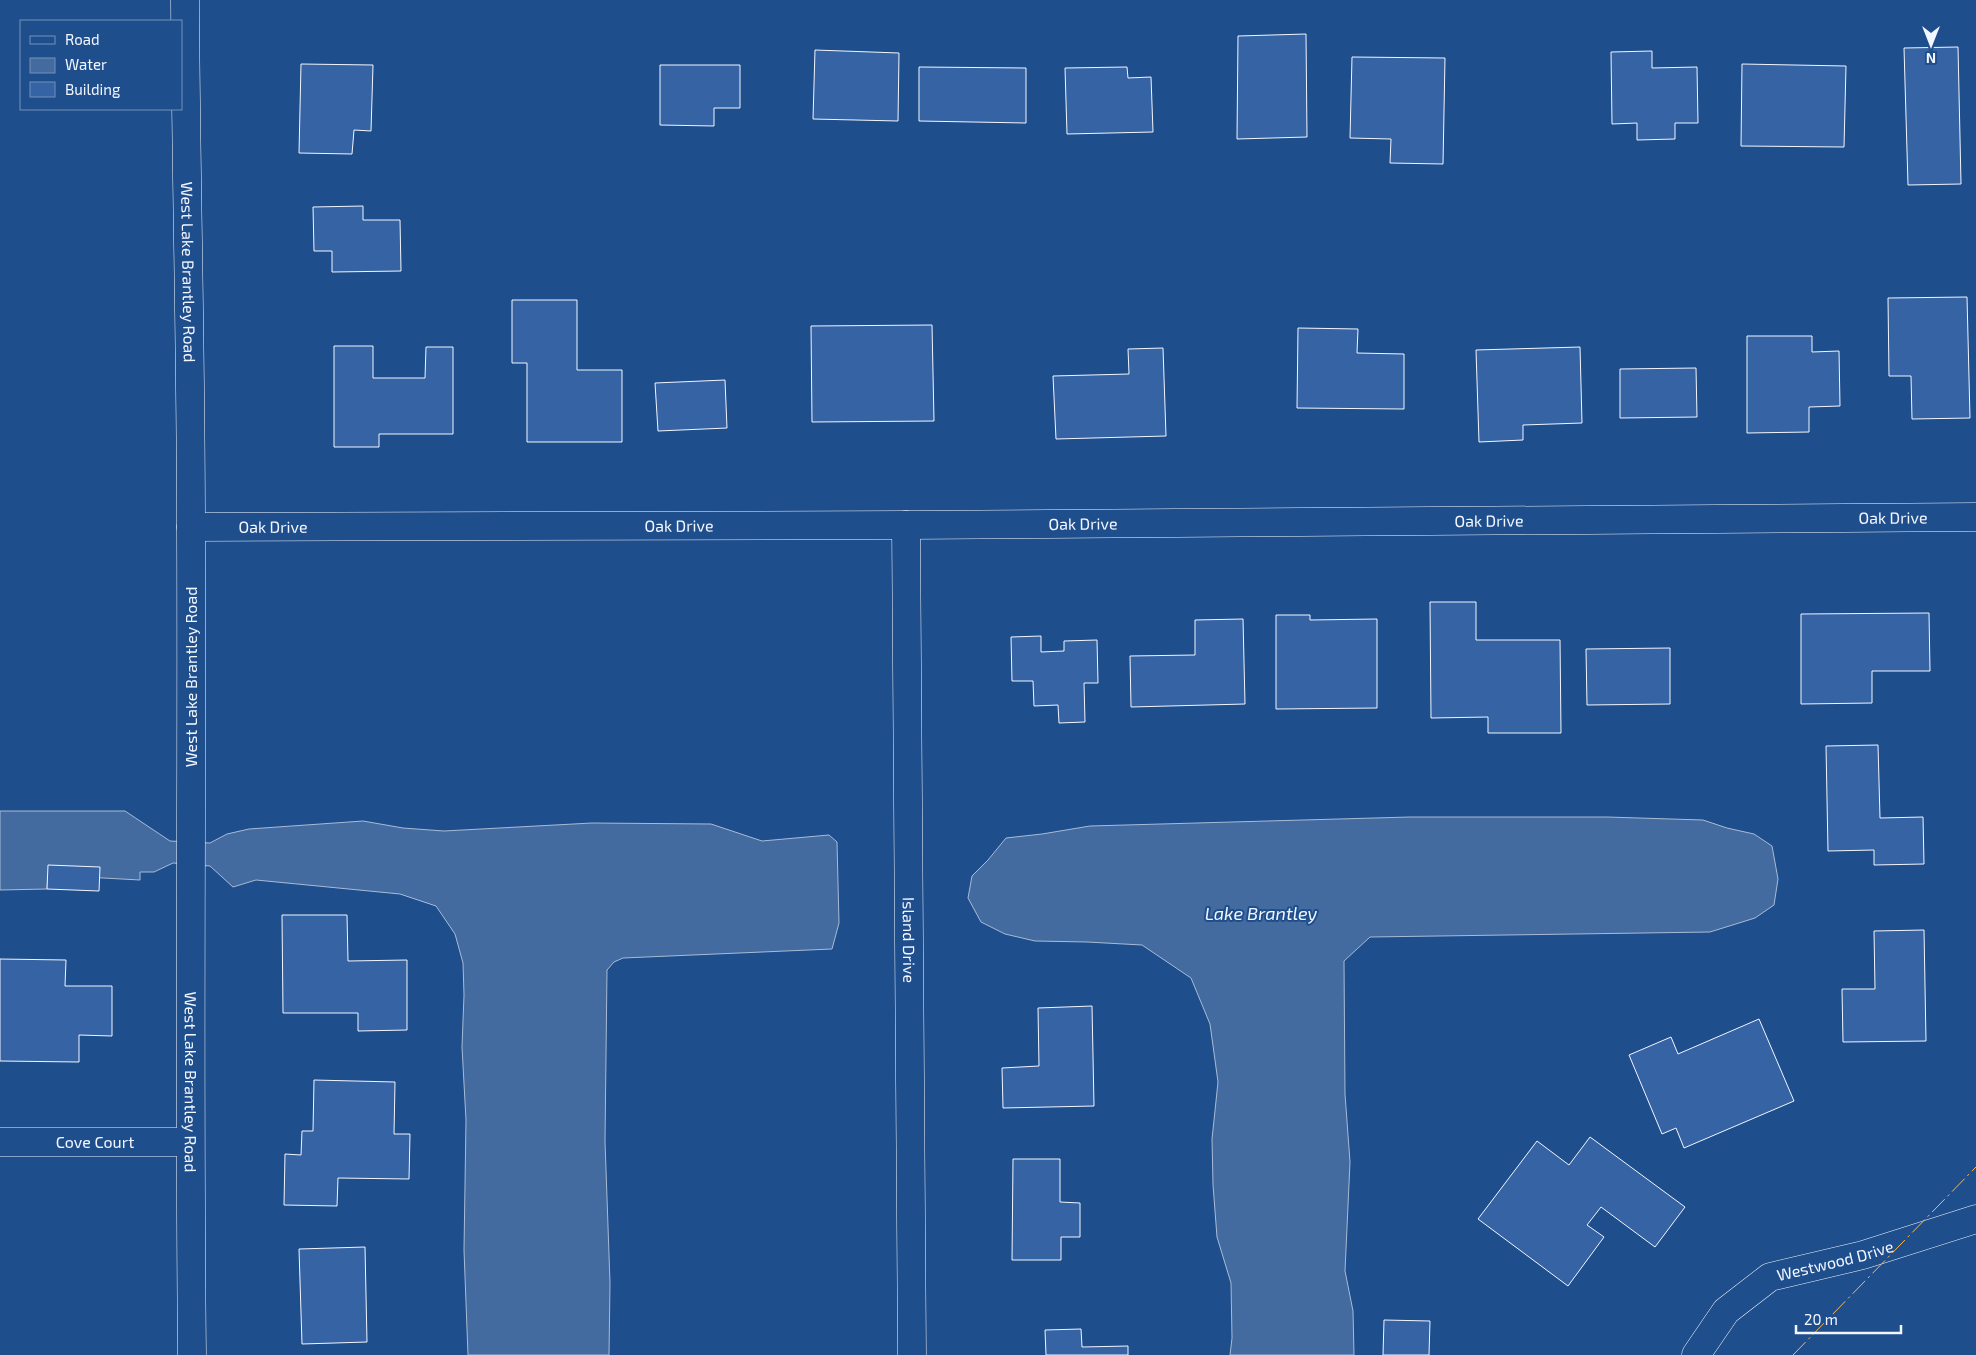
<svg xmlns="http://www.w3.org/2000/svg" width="1976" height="1355" font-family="'Exo 2',sans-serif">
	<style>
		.water { fill: #446ba0; stroke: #a8bbd7 }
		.building { fill: #3563a3; stroke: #f2f6ff }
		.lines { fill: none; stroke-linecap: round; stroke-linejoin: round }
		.street-casing { stroke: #f2f6ff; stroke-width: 29 }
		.street { stroke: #1f4e8c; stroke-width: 28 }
		.power { stroke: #ffb74d; stroke-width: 1; stroke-dasharray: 18 4 2.5 4; stroke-linecap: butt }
		.labels { text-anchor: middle; stroke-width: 4; stroke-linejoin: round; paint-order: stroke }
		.street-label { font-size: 16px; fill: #f2f6ff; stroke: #1f4e8c }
		.water-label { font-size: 18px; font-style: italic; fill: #f2f6ff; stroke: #1f4e8c }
	</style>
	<rect width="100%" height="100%" fill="#1f4e8c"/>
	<!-- water -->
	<path class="water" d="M0,811H125L170,841L210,843L227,834L249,829L363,821L403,828L444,831L592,823L711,824L762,841L829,835L837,842L839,923L832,949L623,958L614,962L607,970L605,1141L610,1283L609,1355H468L464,1250L466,1120L462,1047L464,995L463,963L455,934L436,906L400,894L256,880L233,887L210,866L173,863L154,872H140V880L48,875L47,889L0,890Z
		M1410,817H1607L1703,820L1727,828L1754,834L1772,846L1778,879L1774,905L1755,918L1710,932L1370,937L1344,961L1345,1094L1350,1162L1345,1271L1353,1311L1354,1355H1230L1232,1338L1231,1283L1217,1237L1213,1185L1212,1139L1218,1082L1210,1024L1191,978L1142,945L1087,942L1035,941L1005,934L981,922L968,898L972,876L988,860L1006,838L1042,834L1090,826Z"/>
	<!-- building -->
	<path class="building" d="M1306,34L1307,137L1237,139L1238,36Z
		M1958,47L1961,184L1908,185L1904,48Z
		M815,50L899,53L898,121L813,119Z
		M1652,51V68L1697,67L1698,123H1675V139L1637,140V123L1612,124L1611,52Z
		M1352,57L1445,58L1443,164L1390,163L1391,139L1350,138Z
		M301,64L373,65L371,131L354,130L352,154L299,153Z
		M1742,64L1846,66L1844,147L1741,146Z
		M660,65H740V108H714V126L660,125Z
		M919,67L1026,68V123L919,121Z
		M1127,67L1128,78L1151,77L1153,132L1067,134L1065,68Z
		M363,206V220H400L401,271L332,272V251H314L313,207Z
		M1967,297L1970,418L1912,419L1911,376H1889L1888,298Z
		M512,300H577V370H622V442H527V363H512Z
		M932,325L934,421L812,422L811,326Z
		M1298,328L1358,329L1357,353L1404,354V409L1297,408Z
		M1747,336H1812V352L1839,351L1840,406L1809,407V432L1747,433Z
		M334,346H373V378H425L426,347H453V434H379V447H334Z
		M1580,347L1582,423L1523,425V440L1479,442L1476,350Z
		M1163,348L1166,436L1056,439L1053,376L1129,374L1128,349Z
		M1696,368L1697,417L1620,418V369Z
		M725,380L727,428L658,431L655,383Z
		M1430,602H1476V640H1560L1561,733H1488V717L1431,718Z
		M1929,613L1930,671H1872V703L1801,704V614Z
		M1276,615H1310V620L1377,619V708L1276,709Z
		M1243,619L1245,704L1131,707L1130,656L1195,655V620Z
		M1041,636V652L1064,651V641L1097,640L1098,683H1084L1085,722L1059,723L1058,705L1034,706L1033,681H1012L1011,637Z
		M1670,648V704L1587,705L1586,649Z
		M1878,745L1880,818L1923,817L1924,864L1874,865V850L1828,851L1826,746Z
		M48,865L100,867L99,891L47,889Z
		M282,915H347L348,961L407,960V1030L358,1031V1013H283Z
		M1924,930L1926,1041L1843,1042L1842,989H1875L1874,931Z
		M0,959L66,960L65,986H112V1036L79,1035V1062L0,1061Z
		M1092,1006L1094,1106L1003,1108L1002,1068L1039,1066L1038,1008Z
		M1759,1019L1794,1101L1684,1148L1676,1128L1662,1134L1629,1055L1671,1037L1678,1054Z
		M314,1080L395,1082L394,1134H410L409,1179L338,1178L337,1206L284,1205L285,1154L301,1155L302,1131H313Z
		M1590,1137L1685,1207L1655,1247L1601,1207L1587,1225L1604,1237L1568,1286L1478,1219L1537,1141L1569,1165Z
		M1013,1159H1060V1202L1080,1203V1237H1061V1260H1012Z
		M365,1247L367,1342L302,1344L299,1249Z
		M1384,1320L1430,1321L1429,1355H1383Z
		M1081,1329L1082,1347L1128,1346V1355H1046L1045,1330Z"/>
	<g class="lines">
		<defs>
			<g id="street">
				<path id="s1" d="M185,0C186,177 191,354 191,531C192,806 189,1080 192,1355"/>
				<path id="s2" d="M906,525L912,1355"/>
				<path id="s3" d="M191,527L906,525L1976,517"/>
				<path id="s4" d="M0,1142H190"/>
				<path id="s5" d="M1696,1355L1726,1311L1770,1277L1863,1255L1976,1219"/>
			</g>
		</defs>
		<!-- street casing -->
		<use href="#street" class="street-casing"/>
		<!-- street -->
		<use href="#street" class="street"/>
		<!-- power -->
		<path class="power" d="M1793,1355L1976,1167"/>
	</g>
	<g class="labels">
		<!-- street labels -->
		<g class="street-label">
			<text dy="6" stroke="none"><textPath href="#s1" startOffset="272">West Lake Brantley Road</textPath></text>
			<text dy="6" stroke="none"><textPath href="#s3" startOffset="1702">Oak Drive</textPath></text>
			<text dy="6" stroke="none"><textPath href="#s3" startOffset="1298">Oak Drive</textPath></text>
			<text dy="6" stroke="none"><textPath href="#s3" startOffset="892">Oak Drive</textPath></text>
			<text dy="6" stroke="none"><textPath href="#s3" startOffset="488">Oak Drive</textPath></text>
			<text dy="6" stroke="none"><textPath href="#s3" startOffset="82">Oak Drive</textPath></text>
			<text transform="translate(191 677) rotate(-90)" y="6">West Lake Brantley Road</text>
			<text dy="6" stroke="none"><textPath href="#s2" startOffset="415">Island Drive</textPath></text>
			<text dy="6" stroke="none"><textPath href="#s1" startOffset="1082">West Lake Brantley Road</textPath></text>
			<text dy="6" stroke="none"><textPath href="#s4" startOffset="95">Cove Court</textPath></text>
			<text dy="6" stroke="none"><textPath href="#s5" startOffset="176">Westwood Drive</textPath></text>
		</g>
		<!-- water labels -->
		<g class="water-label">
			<text x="1261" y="920">Lake Brantley</text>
		</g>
	</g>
	<!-- legend -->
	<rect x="20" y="20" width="162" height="90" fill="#1f4e8c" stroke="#7391ba"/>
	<rect x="30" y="36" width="25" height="8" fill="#1f4e8c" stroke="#7391ba"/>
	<text x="65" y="45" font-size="15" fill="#f2f6ff">Road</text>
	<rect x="30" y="58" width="25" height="15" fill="#446ba0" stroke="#7391ba"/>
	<text x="65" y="70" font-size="15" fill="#f2f6ff">Water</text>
	<rect x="30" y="82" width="25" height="15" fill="#3563a3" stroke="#7391ba"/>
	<text x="65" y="95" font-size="15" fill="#f2f6ff">Building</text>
	<!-- north arrow -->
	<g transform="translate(1931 45) rotate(180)" stroke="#1f4e8c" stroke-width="4" paint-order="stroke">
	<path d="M0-4L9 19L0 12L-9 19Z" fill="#f2f6ff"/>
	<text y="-8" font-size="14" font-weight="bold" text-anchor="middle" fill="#f2f6ff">N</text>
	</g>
	<!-- scale -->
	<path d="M1796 1325v8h105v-8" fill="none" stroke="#f2f6ff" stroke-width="2.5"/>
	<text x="1804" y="1325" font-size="15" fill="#f2f6ff" stroke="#1f4e8c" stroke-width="4" paint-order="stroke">20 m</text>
</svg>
